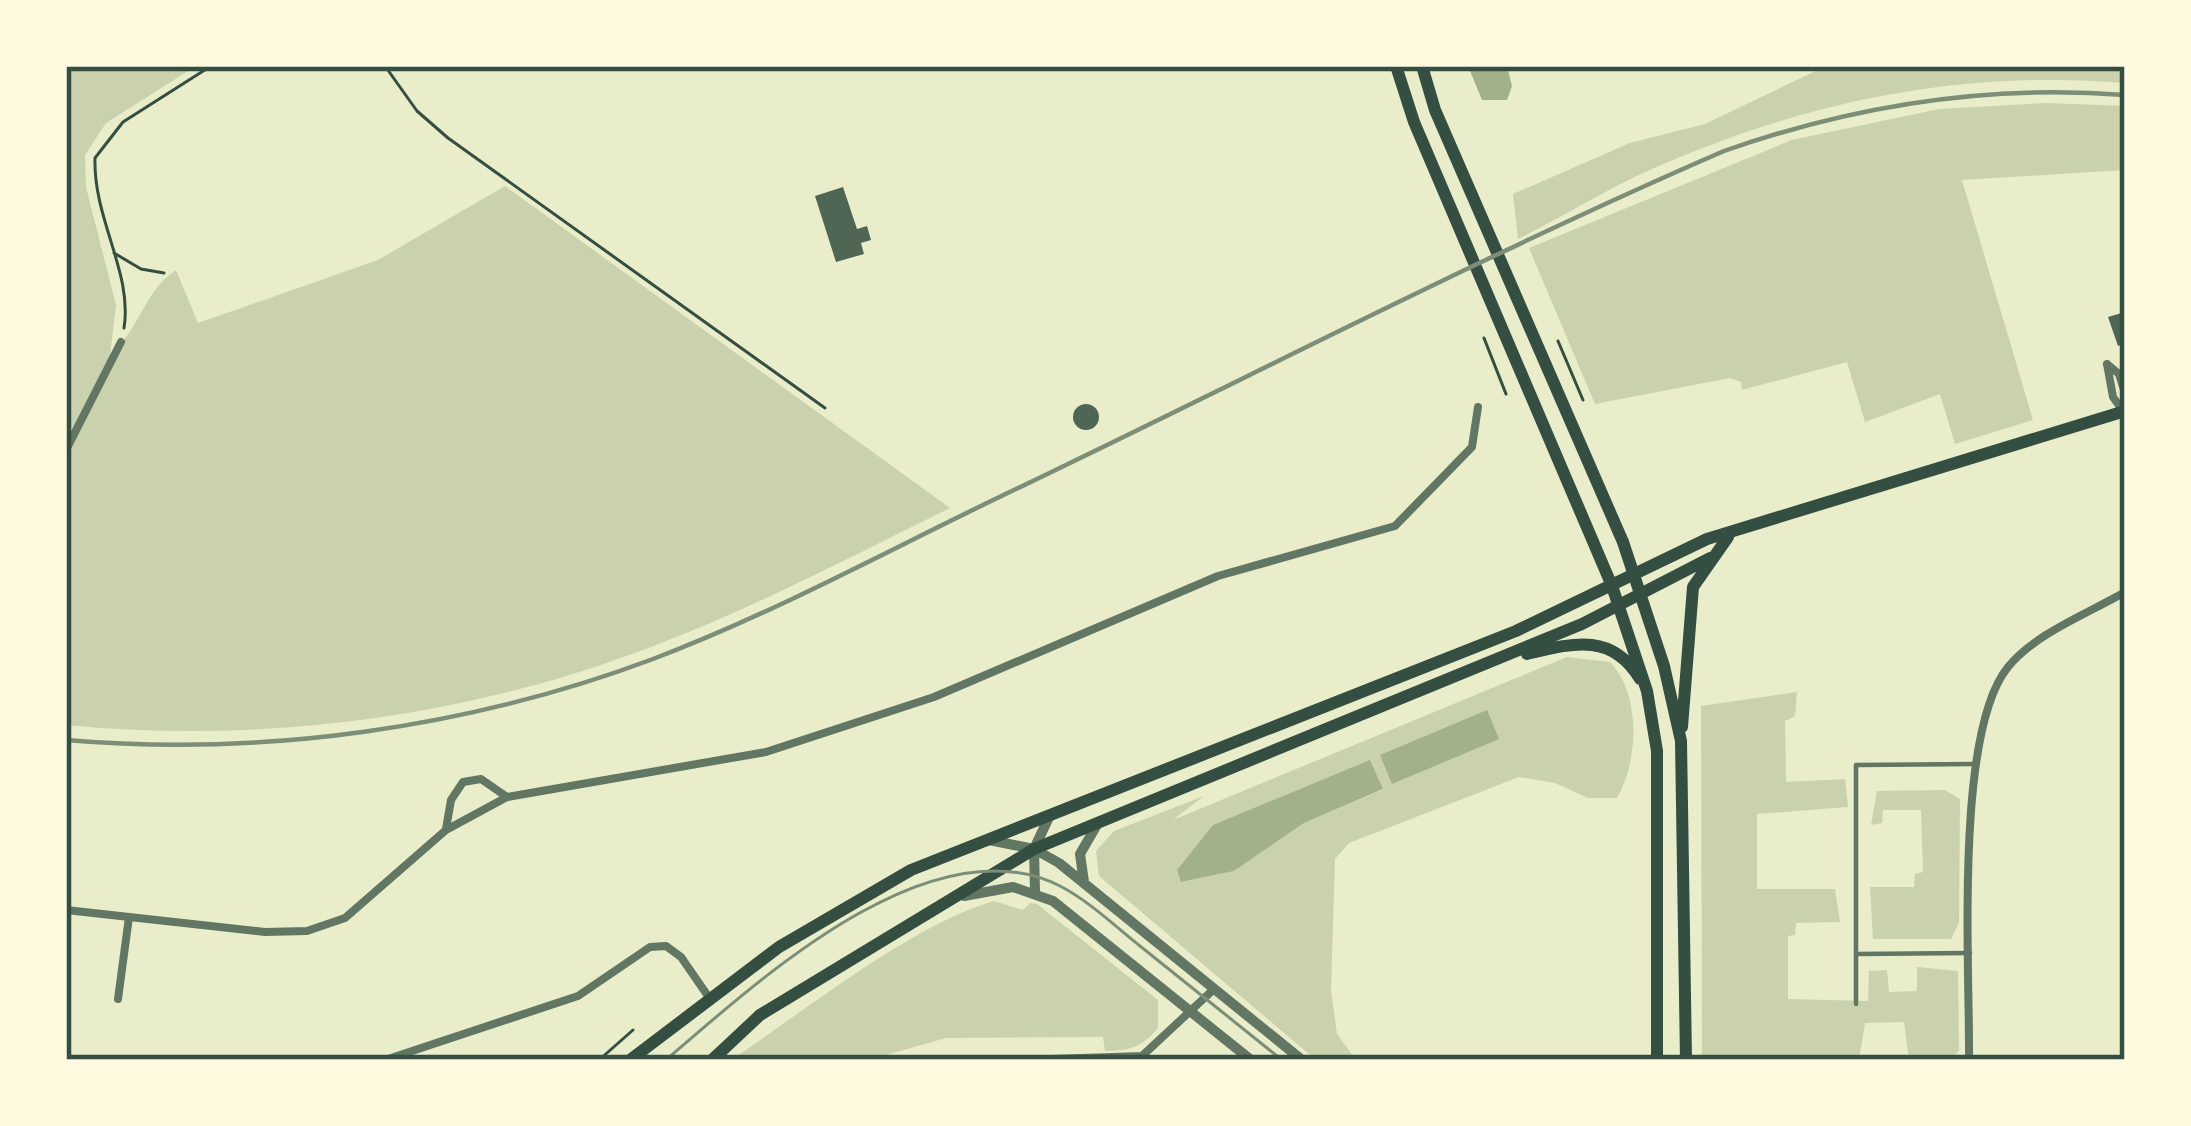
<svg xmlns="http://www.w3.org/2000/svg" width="2191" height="1126" font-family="Montserrat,sans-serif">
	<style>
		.green { fill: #cad2ad; fill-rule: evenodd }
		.water { fill: #a3b18a }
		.building { fill: #4f6655 }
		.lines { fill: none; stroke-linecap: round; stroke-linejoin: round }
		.path { stroke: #344e41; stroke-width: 3 }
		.service { stroke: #617663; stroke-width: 4.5 }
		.minor { stroke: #617663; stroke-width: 8 }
		.tertiary { stroke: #617663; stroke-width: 10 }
		.secondary { stroke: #344e41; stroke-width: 12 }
		.tram { stroke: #7c8e77; stroke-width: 3 }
		.rail { stroke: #7c8e77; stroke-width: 4.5 }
		.neatline { fill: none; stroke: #344e41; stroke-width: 4.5 }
	</style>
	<rect width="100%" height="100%" fill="#e9edc9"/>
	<!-- green -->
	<path class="green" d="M66,66H196L106,123L85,155L86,187L116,305L110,355C140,329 144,291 176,270L198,323L378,260L505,186L950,508C852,556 754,608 651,647C465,718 264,744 66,725Z
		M1826,66H2125V83C1955,69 1795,104 1641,174C1599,194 1560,218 1518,239L1513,194L1630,143L1705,124Z
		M2046,103L2125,106V170L1962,180L2033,420L1955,444L1940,394L1865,422L1847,362L1742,390L1741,382L1730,378L1595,404L1529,248L1792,140L1939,109Z
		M1567,657L1610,662C1641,694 1639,760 1617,798H1588L1555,783L1519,777L1349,843L1335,859L1331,990L1337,1034L1356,1060H1316L1099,876L1096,851L1114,831L1204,796L1173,820ZM1486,711L1393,783H1392L1381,755ZM1370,761L1382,790L1304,823L1234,871L1182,882L1213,825Z
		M1797,692L1795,716L1785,721L1786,782L1845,779L1848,807L1757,814V889H1835L1840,922L1796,923L1795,935L1788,936V999L1868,1001L1869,971L1887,970L1889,992L1917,991V967L1958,971L1959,1051L1949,1060H1909L1904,1022L1865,1023L1859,1060H1702L1701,706Z
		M1877,791L1945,790L1960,799L1959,922L1951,939H1873L1870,887H1914L1915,874L1923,872L1921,810H1883L1882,823L1871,825Z
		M994,901L1023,910L1030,903L1037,904L1158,1000V1028C1142,1047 1129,1051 1105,1051L1103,1037L946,1038L868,1060H731C805,1011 911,925 994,901Z"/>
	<!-- water -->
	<path class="water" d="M1468,66H1507L1512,86L1507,100H1482Z
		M1487,710L1499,739L1392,784L1380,755Z
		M1370,760L1383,789L1304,823L1234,871L1181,882L1177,870L1213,825Z"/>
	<!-- building -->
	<path class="building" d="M843,187L857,229L867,226L871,240L861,243L864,254L836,262L815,196Z
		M2125,312V343L2118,346L2108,317Z
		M1073 417a13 13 0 1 1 26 0a13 13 0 1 1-26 0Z"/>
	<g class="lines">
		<!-- path -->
		<path class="path" d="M385,66L417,111L448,138L825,408
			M114,253L141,269L164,273
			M124,328C133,273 93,219 95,158L123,122L211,66
			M1484,338L1506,394
			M1558,341L1583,400
			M599,1060L633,1030"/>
		<!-- service -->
		<path class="service" d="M1856,954L1970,953
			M1856,1004V765L1975,764"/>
		<!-- minor -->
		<path class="minor" d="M2107,364L2113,397L2123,411
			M2107,364L2119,374L2125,393
			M66,450L121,342
			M446,829L451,800L463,782L481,779L507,797
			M66,910L265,932L307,931L345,918L446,830L507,797L766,752L934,697L1218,576L1395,526L1472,447L1478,407
			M118,999L129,917
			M385,1060L578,996L650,947L666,946L681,957L710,999
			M1020,1060L1142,1056L1214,989
			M1969,1060C1970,970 1954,733 2008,667C2036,633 2087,614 2125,592"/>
		<!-- tertiary -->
		<path class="tertiary" d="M989,840L1034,849L1059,863L1302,1060
			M1084,882L1080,854L1098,823
			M1035,892L1034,849L1050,815
			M964,896L1013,887L1053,901L1251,1060"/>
		<!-- secondary -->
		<path class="secondary" d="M1396,66L1414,122L1612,586L1647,691L1657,751V1060
			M1422,66L1435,110L1623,542L1664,666L1681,741L1686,1060
			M1527,654C1573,643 1612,632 1640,679
			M1682,727L1693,587L1728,537
			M630,1060L779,947L911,870L1516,631L1707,539L2125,411
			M712,1060L760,1015L1034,849L1582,624L1710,558"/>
		<!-- tram -->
		<path class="tram" d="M666,1060C758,981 931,821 1060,886C1089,901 1115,926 1140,946C1187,984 1235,1022 1282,1060"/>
		<!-- rail -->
		<path class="rail" d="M66,740C263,757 469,728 653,659C777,612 894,547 1014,490C1250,377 1484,255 1724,151C1855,105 1986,84 2125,95"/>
	</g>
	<!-- border -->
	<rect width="2191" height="1126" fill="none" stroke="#fefae0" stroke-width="138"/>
	<rect x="69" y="69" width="2053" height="988" class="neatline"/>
</svg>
